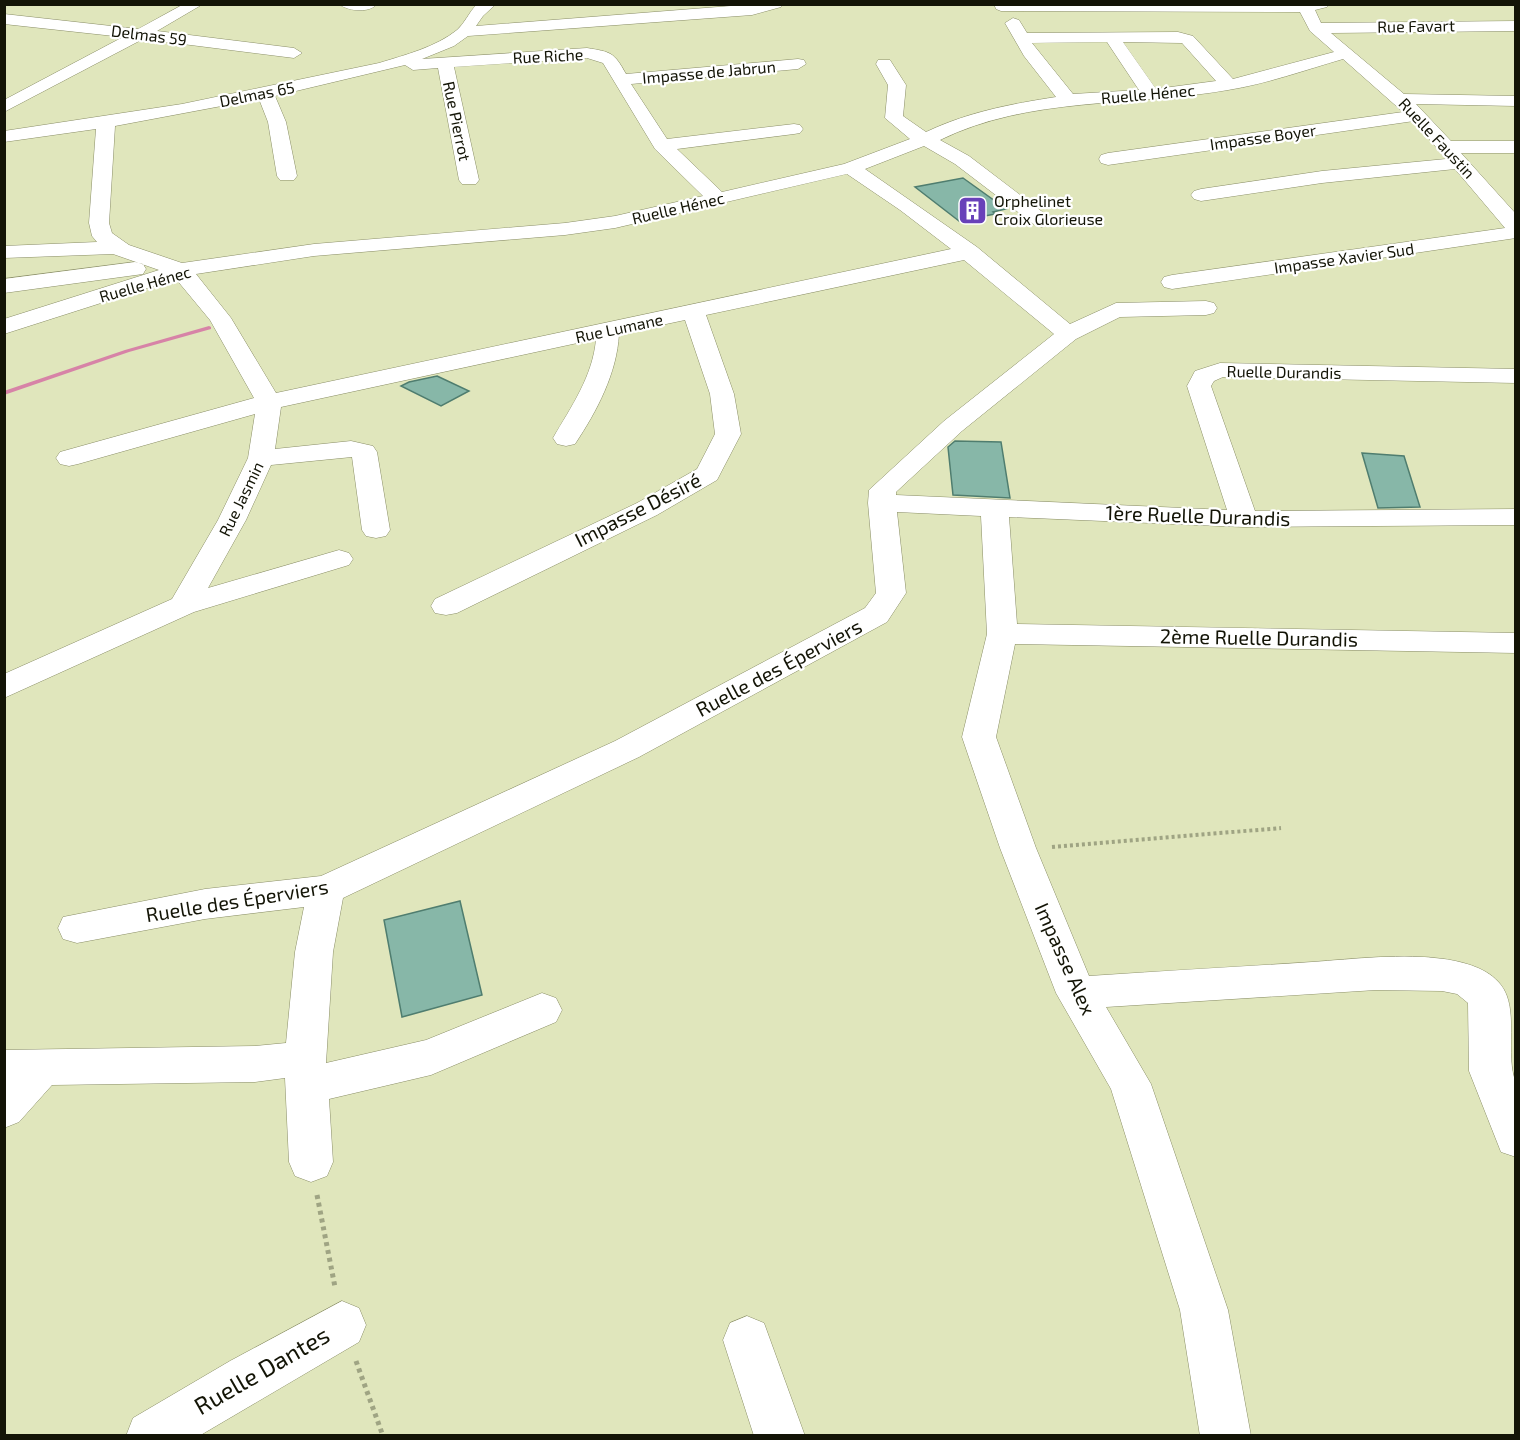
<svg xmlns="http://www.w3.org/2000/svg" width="1520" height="1440" font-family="'Exo 2',sans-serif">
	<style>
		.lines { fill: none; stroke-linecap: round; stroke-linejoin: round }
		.stream { fill: #d783a7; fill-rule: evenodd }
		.building { fill: #87b7a8; stroke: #4f7d6f; stroke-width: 1.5 }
		.minor-casing { stroke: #8a8e67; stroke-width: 1 }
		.path-far1 { stroke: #9fa483; stroke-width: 4; stroke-dasharray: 3 3; stroke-linecap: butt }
		.path { stroke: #9fa483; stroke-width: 5; stroke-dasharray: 4 4; stroke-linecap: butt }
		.minor { fill: #fff; fill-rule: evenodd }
		.labels { text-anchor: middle; stroke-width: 4.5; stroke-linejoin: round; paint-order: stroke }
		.far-street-label { font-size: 16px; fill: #131406; stroke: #fff }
		.far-poi-label { font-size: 16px; fill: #131406; stroke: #fff; text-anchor: start }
		.street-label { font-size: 20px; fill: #131406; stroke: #fff }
		.near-street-label { font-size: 24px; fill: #131406; stroke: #fff }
	</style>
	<rect width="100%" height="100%" fill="#e0e6bc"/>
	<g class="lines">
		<!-- stream -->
		<path class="stream" d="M209,326L211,327V329L129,352L4,395V391L125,350Z"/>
	</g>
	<!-- building -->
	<path class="building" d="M963,178L1006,209L993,212L995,214L959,221L915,187Z
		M437,376L469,391L441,406L401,386L409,382Z
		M955,441L1001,442L1010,498L953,495L948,447Z
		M1362,453L1404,456L1420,507L1378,508Z
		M460,901L482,995L402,1017L384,920Z"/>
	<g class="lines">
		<defs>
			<path id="minor" d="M184,4H203L157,31L294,48L302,53L294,58L143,39L4,112V100L123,37L4,24V14L138,29Z
				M339,4H374L375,6C367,13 347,11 339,4Z
				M477,4H496L483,16L476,26L756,4H783L781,7L752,15L468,36L454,46L422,59L587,48C611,52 614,52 626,74L798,59L804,60L806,64L798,69L631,84L667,139L794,124L800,125L803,129L800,133L794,134L677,149L722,192L844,164L910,139L885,118L888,85L876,64L878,60H890L906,85L903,116L926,132C968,112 1011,104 1056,97L1024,56L1005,23L1013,18L1019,20L1027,33L1178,32L1193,36L1233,79L1334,52L1310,31L1300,12L1001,11L996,9L994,4H1329L1327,7L1315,10L1321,23L1516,21V31L1331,33L1404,94L1516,96V106L1416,104L1451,141H1516V153H1461L1516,214V238L1172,289L1164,287L1161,282L1164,277L1172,275L1505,228L1455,169L1322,183L1201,201L1194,199L1191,195L1194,191L1201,189L1322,171L1446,159L1414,121L1108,165L1101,163L1099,159L1101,155L1108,153L1403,112L1343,59C1305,70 1266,84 1228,90C1131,107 1030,96 940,140L969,156L1049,217L1052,221L1049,225L1042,227L1035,225L955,164L924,146L865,169L977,247L1070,324L1116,303L1206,301L1214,303L1217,308L1214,313L1206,315L1120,317L1076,339L962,431L896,492V495L1227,510L1187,386L1195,371L1220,363L1516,369V383L1223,377L1214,381L1211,386L1255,511L1516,509V525L1244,527L1009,517L1017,624L1516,633V653L1015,644L996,737L1036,848L1089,976C1163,971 1237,967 1312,962C1353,959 1404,953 1444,959C1464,962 1488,968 1501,985C1520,1010 1504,1054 1516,1083V1157L1501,1152L1469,1071L1468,1003L1457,994L1442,991L1376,990L1106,1007L1151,1084L1228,1310L1251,1436H1200L1180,1310L1111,1089L1056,993L1000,848L962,737L987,634L981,516L897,512L906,593L887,622L639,757L343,898L333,952L326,1063L426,1040L542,993L556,998L562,1010L556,1022L431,1075L329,1099L333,1162L327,1176L311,1182L295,1176L289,1162L285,1078L255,1082L52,1085L19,1122L4,1128V1050L255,1046L286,1043L295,952L304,907L205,919L77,943L63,939L58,928L63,917L205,889L321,876L615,741L865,608L876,593L868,503L869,490L944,421L1054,334L964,260L706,315L734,394L741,434L717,480L657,515L457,613L446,615L435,613L431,606L435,599L637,503L697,469L715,434L710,394L685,320L619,334C617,373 597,411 575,444L566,446L557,444L553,438C571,407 593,376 596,339L281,407L275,449L351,441L373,446L377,452L390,530L386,536L376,538L366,536L362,530L352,457L271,465L246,520L208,588L339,550L349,553L353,559L349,565L194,612L4,698V674L172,599L218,520L248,458L255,414L78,464L69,466L60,464L56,458L60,452L254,398L210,320L176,279L4,334V319L159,270L113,254L4,258V246L97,242L92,236L89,223L96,129L4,142V131L182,104L379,63C405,55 436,47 457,30C465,23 469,12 477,4ZM1107,42L1139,90L1073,94L1032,43ZM1123,42L1182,43L1216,81L1156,89ZM587,58L603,63L655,149L703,196L615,216L565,223L314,244L182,263L129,245L112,233L109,223L115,126L259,99L268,122L277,176L280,180H294L297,176L286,122L275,96L405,65L413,70L438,68L459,180L462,184H476L479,180L454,67ZM847,174L900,210L951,249L276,393L231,318L196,274L314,256L565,235L615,228Z
				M135,262L143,264L146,269L143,274L4,293V279Z
				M342,1301L359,1308L366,1325L359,1342L199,1436H126L133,1418L230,1361Z
				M747,1316L764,1323L805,1436H754L723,1340L730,1323Z"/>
		</defs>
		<!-- minor casing -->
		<use href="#minor" class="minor-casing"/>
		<!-- path-far1 -->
		<path class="path-far1" d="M1052,847L1281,828"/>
		<!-- path -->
		<path class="path" d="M317,1195L335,1287
			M356,1361L383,1436"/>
		<!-- minor -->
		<use href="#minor" class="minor"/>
	</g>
	<!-- icons -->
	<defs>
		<symbol id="building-square" viewBox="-11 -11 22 22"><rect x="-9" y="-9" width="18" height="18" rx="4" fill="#6841b9" stroke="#fff"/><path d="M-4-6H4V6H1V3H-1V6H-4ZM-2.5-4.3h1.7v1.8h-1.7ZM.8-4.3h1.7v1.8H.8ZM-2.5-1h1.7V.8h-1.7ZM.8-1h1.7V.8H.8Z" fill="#fff"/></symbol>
	</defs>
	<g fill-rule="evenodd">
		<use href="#building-square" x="956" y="194" width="33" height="33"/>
	</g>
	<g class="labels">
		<!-- far-street labels -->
		<g class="far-street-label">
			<text transform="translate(1416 26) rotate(-1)" y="6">Rue Favart</text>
			<text transform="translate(149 35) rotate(7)" y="6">Delmas 59</text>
			<text transform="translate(548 56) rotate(-3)" y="6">Rue Riche</text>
			<text transform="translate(709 72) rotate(-5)" y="6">Impasse de Jabrun</text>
			<text transform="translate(257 94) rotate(-11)" y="6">Delmas 65</text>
			<text transform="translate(1148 94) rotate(-5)" y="6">Ruelle Hénec</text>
			<text transform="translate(457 121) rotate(78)" y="6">Rue Pierrot</text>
			<text transform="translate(1263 137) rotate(-8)" y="6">Impasse Boyer</text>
			<text transform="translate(1437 138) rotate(47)" y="6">Ruelle Faustin</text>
			<text transform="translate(678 208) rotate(-13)" y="6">Ruelle Hénec</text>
			<text transform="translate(1344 258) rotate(-8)" y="6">Impasse Xavier Sud</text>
			<text transform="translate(145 284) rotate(-16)" y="6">Ruelle Hénec</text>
			<text transform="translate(619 328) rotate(-12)" y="6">Rue Lumane</text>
			<text transform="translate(1284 372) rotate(1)" y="6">Ruelle Durandis</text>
			<text transform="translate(241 499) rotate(-64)" y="6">Rue Jasmin</text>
		</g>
		<!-- far-poi labels -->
		<g class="far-poi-label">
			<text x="994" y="207">Orphelinet<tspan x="994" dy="18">Croix Glorieuse</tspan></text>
		</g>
		<!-- street labels -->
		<g class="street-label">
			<text transform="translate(638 510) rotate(-27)" y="7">Impasse Désiré</text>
			<text transform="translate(1198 516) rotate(2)" y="7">1ère Ruelle Durandis</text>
			<text transform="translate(1259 638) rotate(1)" y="7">2ème Ruelle Durandis</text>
			<text transform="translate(779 668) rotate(-28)" y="7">Ruelle des Éperviers</text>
			<text transform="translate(237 901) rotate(-9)" y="7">Ruelle des Éperviers</text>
			<text transform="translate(1065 959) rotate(66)" y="7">Impasse Alex</text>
		</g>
		<!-- near-street labels -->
		<g class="near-street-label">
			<text transform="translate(262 1371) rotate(-30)" y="8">Ruelle Dantes</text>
		</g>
	</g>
	<!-- border -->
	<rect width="1520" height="1440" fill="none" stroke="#131406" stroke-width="12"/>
</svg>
